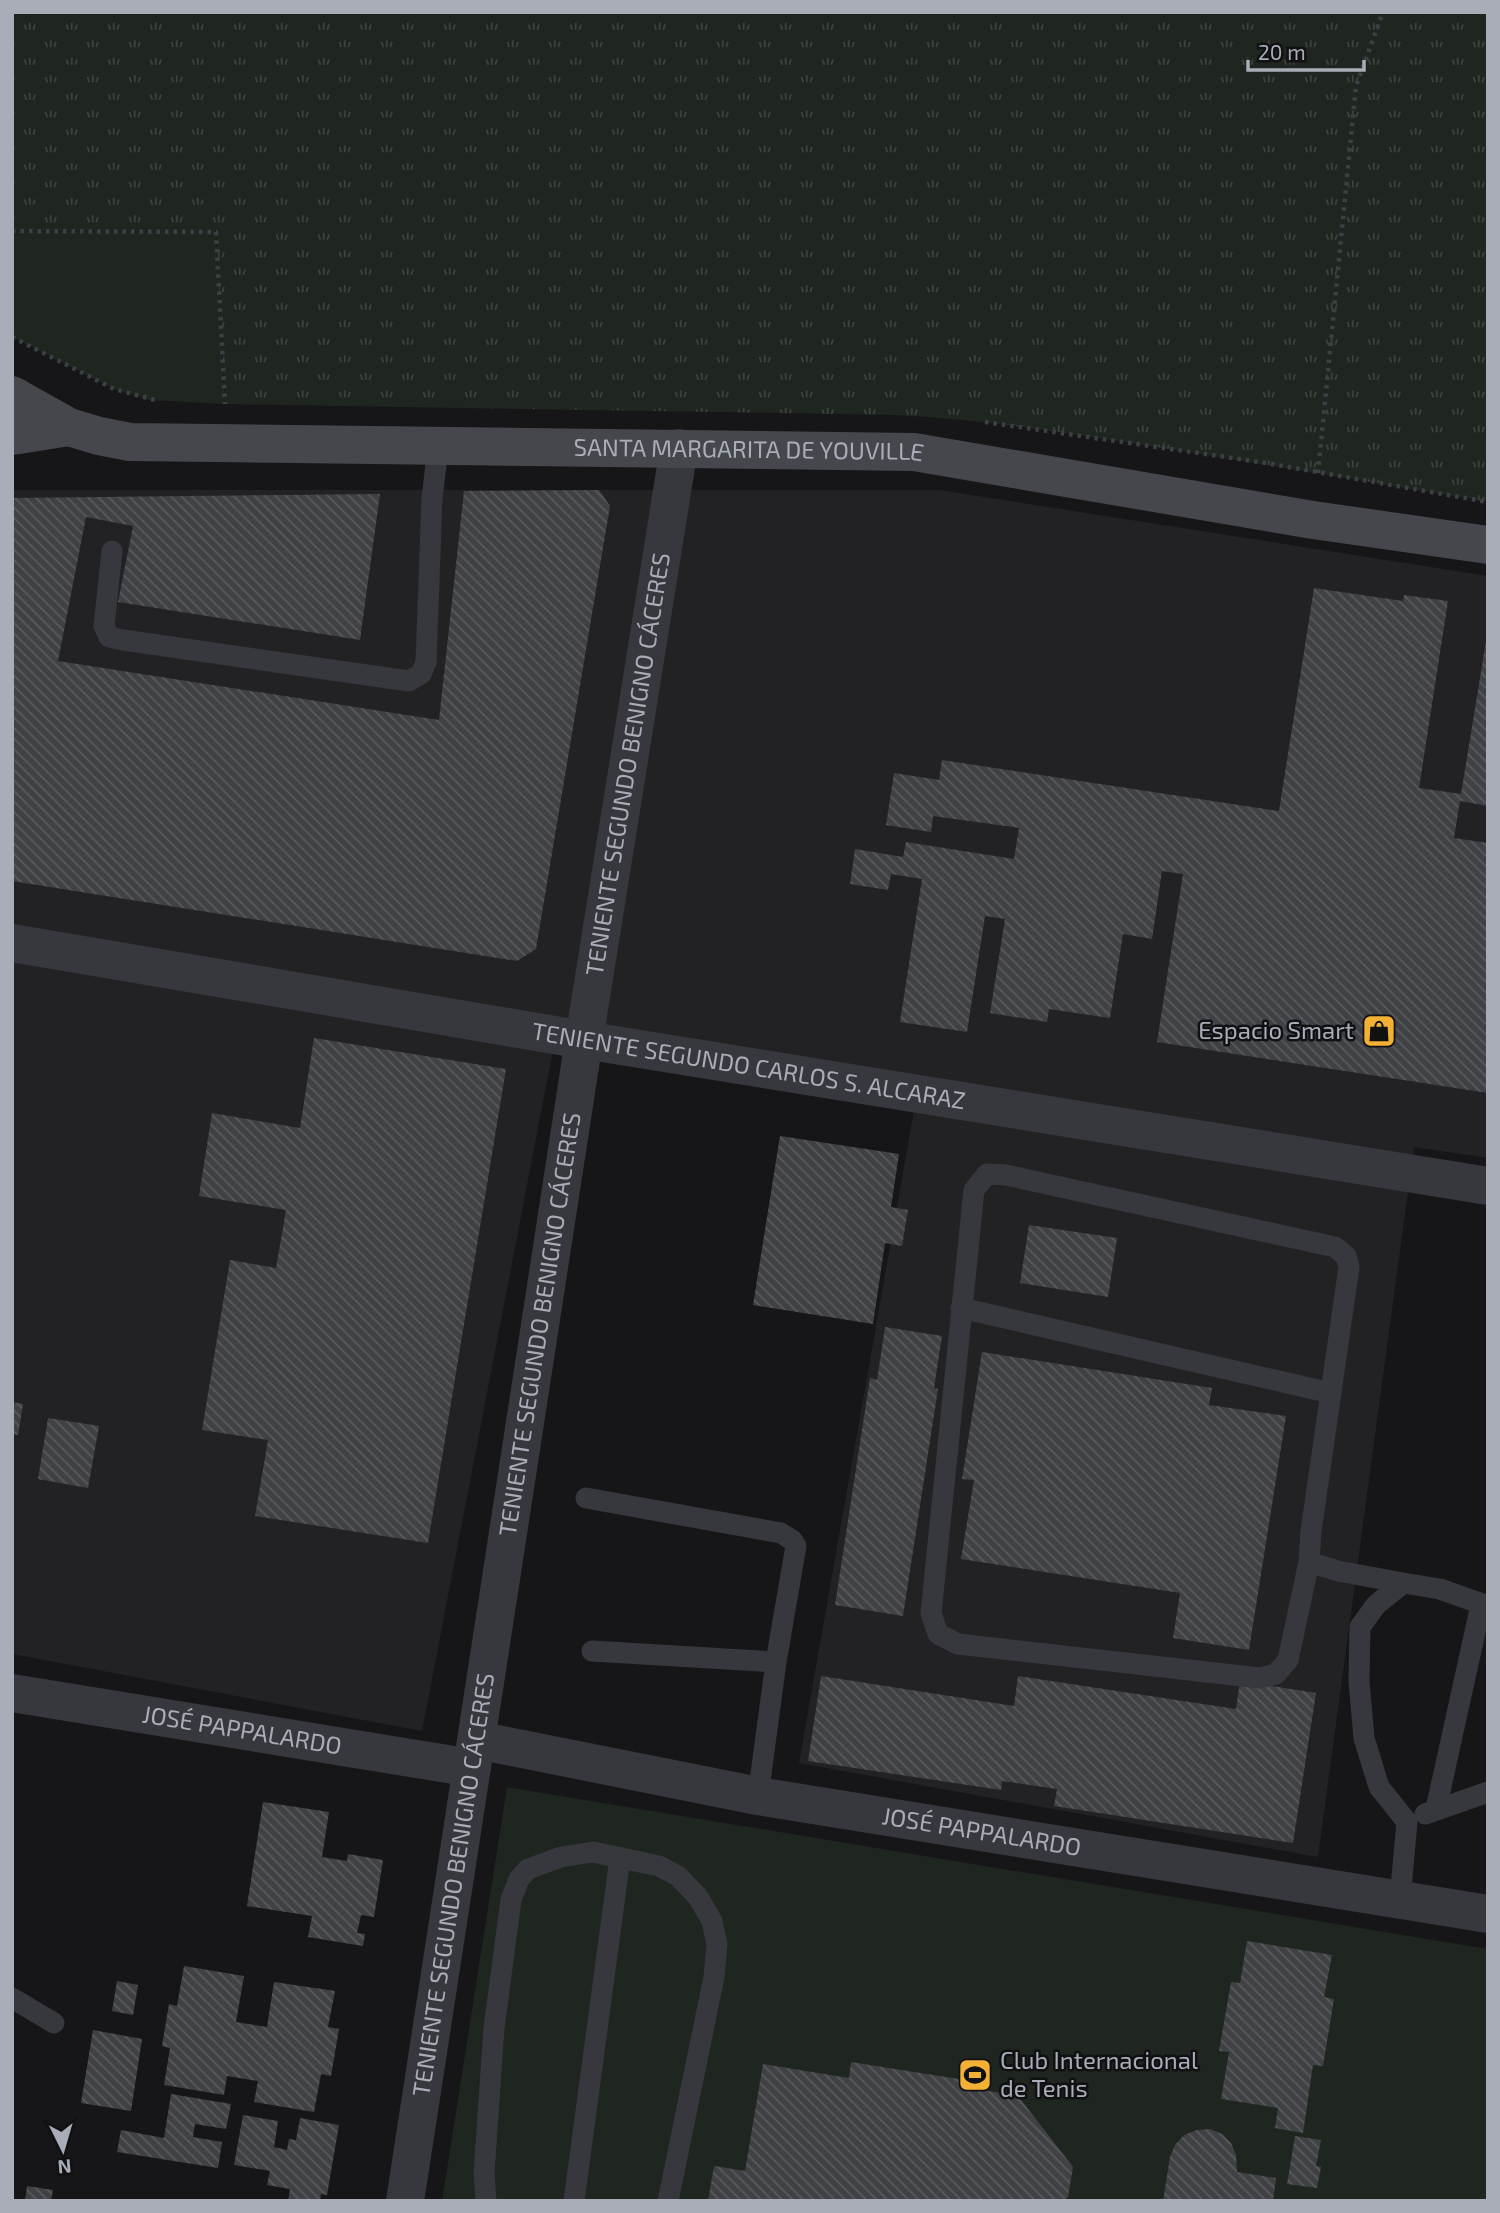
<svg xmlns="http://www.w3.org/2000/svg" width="1500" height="2213" font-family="'Exo 2',sans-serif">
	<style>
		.built { fill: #222225 }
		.grass { fill: url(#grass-tufts) }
		.green { fill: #1e261f }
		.building { fill: url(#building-back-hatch) }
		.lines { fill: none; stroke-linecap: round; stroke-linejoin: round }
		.path { stroke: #3d3f44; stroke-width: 4.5; stroke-dasharray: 3.5 5; stroke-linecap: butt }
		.lane { stroke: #37383d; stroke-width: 21 }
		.street { stroke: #37383d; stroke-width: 38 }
		.secondary { stroke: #45474d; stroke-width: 38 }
		.labels { text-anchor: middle; stroke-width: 5; stroke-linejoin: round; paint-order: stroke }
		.street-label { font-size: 24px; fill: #a8adb8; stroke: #111113 }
		.poi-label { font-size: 24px; fill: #a8adb8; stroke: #111113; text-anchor: end }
	</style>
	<defs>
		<pattern id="grass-tufts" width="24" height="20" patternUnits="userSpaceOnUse" patternTransform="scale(1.75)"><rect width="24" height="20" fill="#1e261f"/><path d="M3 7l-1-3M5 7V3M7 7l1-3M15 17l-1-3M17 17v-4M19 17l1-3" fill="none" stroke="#3c433d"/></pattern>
		<pattern id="building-back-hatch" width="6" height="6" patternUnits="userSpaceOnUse" patternTransform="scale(1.75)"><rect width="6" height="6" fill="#404145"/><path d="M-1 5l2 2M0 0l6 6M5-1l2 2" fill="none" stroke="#595a5e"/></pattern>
	</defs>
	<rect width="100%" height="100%" fill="#161618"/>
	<!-- built -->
	<path class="built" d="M12,490H940L1488,576V1158L1414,1147L1318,1857L799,1763L919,1082L557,1029L422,1731L12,1654Z"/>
	<!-- grass -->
	<path class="grass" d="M12,12H1488V502C1368,482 1249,461 1130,443C1052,431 975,419 897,415L225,404L216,232L12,231Z"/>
	<!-- green -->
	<path class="green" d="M12,231L216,232L225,404L149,400L114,389L12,337Z
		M507,1787L1488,1949V2201H442Z"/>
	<!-- building -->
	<path class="building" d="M599,490L610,506L536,949L517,961L12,881V498L380,494L360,640L118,602L133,526L86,517L58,661L439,720L464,491Z
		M1314,588L1403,601L1404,595L1448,601L1419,788L1461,794L1488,629V806L1460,801L1454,838L1488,843V1093L1157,1042L1183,874L1162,871L1152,939L1123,934L1110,1018L1049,1009L1047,1022L990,1013L1005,919L985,916L967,1032L900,1022L922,879L891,874L888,890L850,884L855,849L903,857L906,842L1014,859L1019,828L933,816L931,832L886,825L894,773L939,780L942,760L1279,811Z
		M314,1038L506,1069L428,1543L255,1516L268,1440L202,1430L230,1260L276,1268L286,1210L199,1196L212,1113L300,1128Z
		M780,1136L899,1154L891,1207L908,1210L902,1246L885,1243L873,1324L753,1305Z
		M1029,1225L1117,1238L1108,1297L1020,1283Z
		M885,1327L942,1336L934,1388L938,1389L903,1616L835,1605L870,1378L877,1380Z
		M982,1352L1212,1388L1209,1405L1286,1416L1249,1650L1173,1638L1180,1593L961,1559L974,1480L962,1479Z
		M12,1402L23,1404L18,1435L12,1434Z
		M48,1418L99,1426L88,1488L38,1479Z
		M821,1676L1014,1706L1018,1676L1236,1709L1240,1681L1316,1693L1293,1843L1054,1806L1057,1789L1002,1781L1001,1790L808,1761Z
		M263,1802L329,1812L322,1857L347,1861L348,1854L383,1860L374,1917L361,1915L357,1933L365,1934L363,1946L308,1937L312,1916L247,1906Z
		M1247,1941L1332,1955L1324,1997L1334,1999L1323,2066L1313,2065L1303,2133L1275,2128L1278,2108L1221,2099L1229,2052L1219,2051L1231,1982L1240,1983Z
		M184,1966L244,1976L236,2022L267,2027L274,1982L335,1991L328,2027L339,2029L331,2076L321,2074L314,2112L254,2102L258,2081L227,2076L224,2095L164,2085L170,2048L162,2046L169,2004L177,2006Z
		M117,1981L138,1985L133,2015L112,2011Z
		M93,2030L142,2039L131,2111L81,2103Z
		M851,2062L984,2083L983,2090L1018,2096L1073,2167L1068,2197L1063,2201H708L714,2166L745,2171L763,2064L849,2078Z
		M171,2094L231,2104L226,2129L195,2124L193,2137L222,2142L218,2168L117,2152L121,2130L164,2138Z
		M243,2115L278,2121L274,2147L287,2150L289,2139L296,2140L300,2118L339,2125L327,2195L321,2194L320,2201H288L290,2189L267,2185L270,2171L234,2165Z
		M1210,2129L1222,2134L1231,2143L1236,2155L1237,2172L1276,2178L1273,2201H1163L1170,2157L1175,2145L1184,2135L1197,2130Z
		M1295,2136L1321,2140L1316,2166L1321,2167L1317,2188L1287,2184Z
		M27,2186L53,2190L51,2201H25Z"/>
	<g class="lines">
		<!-- path -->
		<path class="path" d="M12,231L216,232L225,404
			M12,337L114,389L155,400
			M985,422L1260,462L1488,502
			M1318,473L1356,86L1383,12"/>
		<!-- lane -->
		<path class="lane" d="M112,551L104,626L109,637L123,640L409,681L421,674L426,662L432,499L438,447
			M987,1174L1006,1175L1335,1247L1346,1256L1349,1267L1311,1531L1309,1562L1288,1660L1276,1674L1260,1678L958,1644L938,1634L931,1613L974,1190Z
			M961,1308L1331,1393
			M586,1498L781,1533L792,1540L796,1546L776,1662L758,1796
			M1309,1562L1338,1571L1403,1583
			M592,1651L776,1662
			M1436,1809L1481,1605
			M1425,1814L1488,1792
			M1400,1899L1407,1822L1379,1787L1364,1738L1359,1681L1360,1627L1376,1605L1403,1583L1440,1589L1488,1606
			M12,1998L54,2023
			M486,2201L484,2173L494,2028L511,1900L519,1879L528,1869L561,1857L593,1852L659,1866L678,1876L698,1897L712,1921L717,1944L714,1977L668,2201
			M574,2201L620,1858"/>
		<!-- street -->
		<g class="street">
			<path id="s1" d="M12,943L584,1040L1488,1186"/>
			<path id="s2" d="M12,1693L472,1768"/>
			<path id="s3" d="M477,1740L758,1796L1488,1914"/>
			<path id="s4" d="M405,2201L584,1040L679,448"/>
		</g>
		<!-- secondary -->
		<g class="secondary">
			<path id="s5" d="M12,395L69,427L99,436L130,442L914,452L1313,520L1488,545"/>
			<path d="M12,436L69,427"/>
		</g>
	</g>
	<!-- icons -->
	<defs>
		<symbol id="shop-square" viewBox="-11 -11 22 22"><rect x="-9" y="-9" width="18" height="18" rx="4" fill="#f2b134" stroke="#111113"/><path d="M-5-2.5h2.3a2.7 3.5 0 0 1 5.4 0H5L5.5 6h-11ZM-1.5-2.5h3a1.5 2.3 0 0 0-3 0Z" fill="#111"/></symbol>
		<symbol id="stadium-square" viewBox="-11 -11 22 22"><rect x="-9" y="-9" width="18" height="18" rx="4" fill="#f2b134" stroke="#111113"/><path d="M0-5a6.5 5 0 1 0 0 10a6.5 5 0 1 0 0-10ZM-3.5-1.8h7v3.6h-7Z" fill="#111"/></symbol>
	</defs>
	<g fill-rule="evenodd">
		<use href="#shop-square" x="1360" y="1012" width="38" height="38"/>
		<use href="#stadium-square" x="956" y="2056" width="38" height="38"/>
	</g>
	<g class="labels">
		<!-- street labels -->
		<g class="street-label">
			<text dy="8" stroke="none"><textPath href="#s5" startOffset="747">SANTA MARGARITA DE YOUVILLE</textPath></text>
			<text dy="8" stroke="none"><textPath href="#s4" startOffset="1454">TENIENTE SEGUNDO BENIGNO CÁCERES</textPath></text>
			<text dy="8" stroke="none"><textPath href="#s1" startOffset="747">TENIENTE SEGUNDO CARLOS S. ALCARAZ</textPath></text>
			<text dy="8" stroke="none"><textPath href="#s4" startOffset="887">TENIENTE SEGUNDO BENIGNO CÁCERES</textPath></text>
			<text dy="8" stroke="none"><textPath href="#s2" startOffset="233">JOSÉ PAPPALARDO</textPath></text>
			<text dy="8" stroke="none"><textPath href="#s3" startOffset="513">JOSÉ PAPPALARDO</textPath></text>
			<text dy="8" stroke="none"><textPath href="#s4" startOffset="320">TENIENTE SEGUNDO BENIGNO CÁCERES</textPath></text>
		</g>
		<!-- poi labels -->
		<g class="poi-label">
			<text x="1354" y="1039">Espacio Smart</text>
			<text x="1000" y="2069" text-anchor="start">Club Internacional<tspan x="1000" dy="28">de Tenis</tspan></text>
		</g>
	</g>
	<!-- border -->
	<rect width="1500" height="2213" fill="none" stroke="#a8adb8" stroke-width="28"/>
	<!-- north arrow -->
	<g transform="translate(63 2150) rotate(175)" stroke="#111113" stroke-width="5" paint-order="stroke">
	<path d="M0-5L12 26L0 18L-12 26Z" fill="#a8adb8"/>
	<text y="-10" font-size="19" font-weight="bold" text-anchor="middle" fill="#a8adb8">N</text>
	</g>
	<!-- scale -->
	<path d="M1248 60v10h116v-10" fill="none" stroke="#a8adb8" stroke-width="3.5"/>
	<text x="1258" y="60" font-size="21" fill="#a8adb8" stroke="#111113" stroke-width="5" paint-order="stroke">20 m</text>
</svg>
